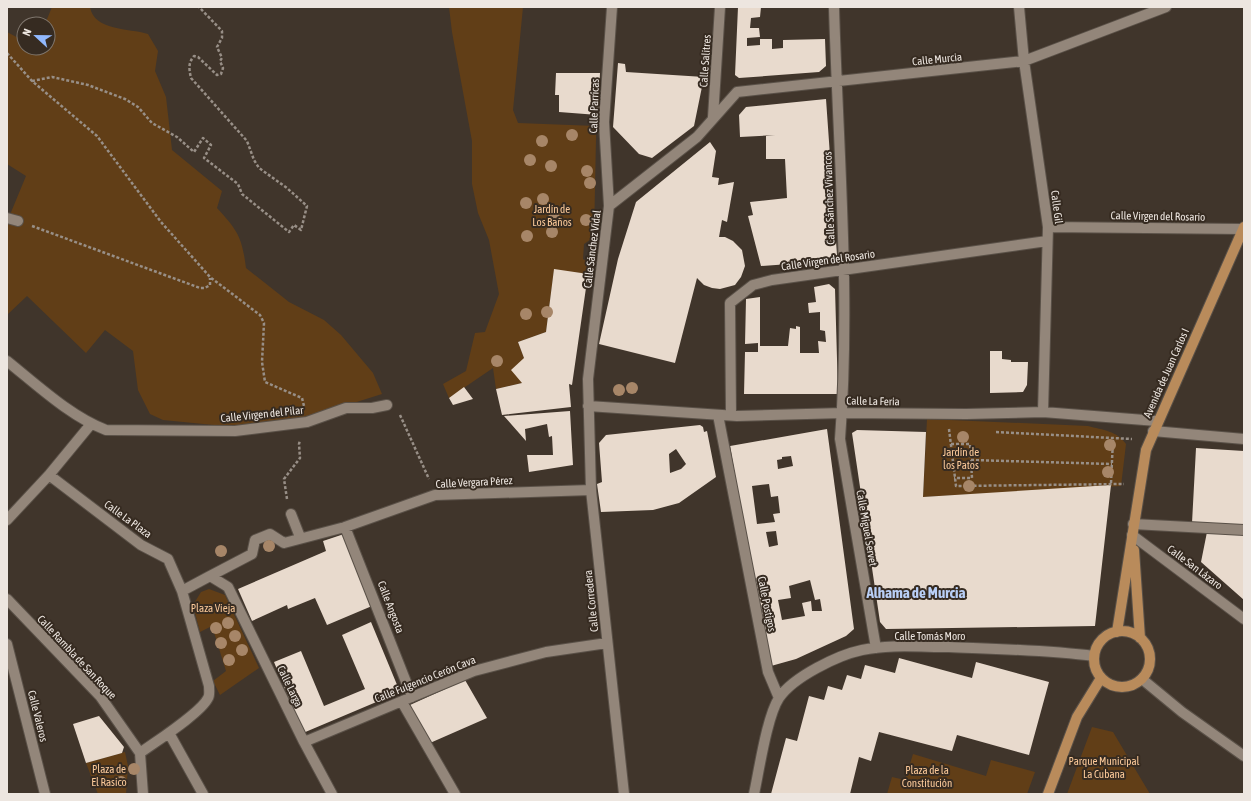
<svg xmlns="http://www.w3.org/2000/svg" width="1251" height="801" font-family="'Asap Condensed',sans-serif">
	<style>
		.green { fill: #613e17 }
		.building { fill: #e8dacd; fill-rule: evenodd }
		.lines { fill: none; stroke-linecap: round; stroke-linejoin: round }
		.minor-casing { stroke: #5a5148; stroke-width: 12 }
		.major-casing { stroke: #5a5148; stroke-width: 12 }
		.path { stroke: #988f87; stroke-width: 2.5; stroke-dasharray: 3 2; stroke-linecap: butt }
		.minor { stroke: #93867a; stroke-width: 10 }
		.major { stroke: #b98b5b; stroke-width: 10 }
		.tree { fill: #a78668 }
		.labels { text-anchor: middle; stroke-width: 4; stroke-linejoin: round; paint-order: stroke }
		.street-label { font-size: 11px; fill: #ede6e0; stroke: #362b21 }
		.park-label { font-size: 11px; fill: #fbc999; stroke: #362b21 }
		.district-label { font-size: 15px; font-weight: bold; fill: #b9cff6; stroke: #362b21 }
	</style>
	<rect width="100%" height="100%" fill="#40352b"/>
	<!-- green -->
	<path class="green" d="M52,7H90C94,31 129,28 148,34L158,51L155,71L166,97L172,150L222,191L217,208C238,231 242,237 246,268L289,302L324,320L341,335L373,373L382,394L309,417L234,427L163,420L150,414L138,390L133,351L105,330L86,353L27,296L7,315V222L26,176L7,164V32L24,41V48H48V24H45Z
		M449,7H523L513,110L518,123L596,126V138L594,237L584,244L583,259L590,264L588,274L554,270L546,332L518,342L524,358L522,383L496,389L493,368L449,398L443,384L466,371L475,333L485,332L499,294L489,240L478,213L472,184V141L452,32Z
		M927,419L1088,426C1103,430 1117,431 1126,444L1121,486L923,497Z
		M209,589L225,595L259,668L220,695L213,681L226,671L212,626L200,632L193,605L201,592Z
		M1092,727L1113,732L1150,794H1067Z
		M125,752L128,766L126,794H98L86,763Z
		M913,754L986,776L991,760L1035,772L1027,794H887L892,777L905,780Z"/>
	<!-- building -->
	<path class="building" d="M738,7H761L760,17L751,18L750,28H759L760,37L747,38V46L760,45V39H772V49L783,48V40L825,39L826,66L819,72L739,78L735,75Z
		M618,63L625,64L626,72L704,77L694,126L652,158L639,154L613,127Z
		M556,73H600L598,115L559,112V95H555Z
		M826,99L837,255L831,261L761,266L748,216L753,215L750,202L787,198L785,159H766V136L775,135L740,137L739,115L746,107Z
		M710,142L716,151L712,177L719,178L718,185L734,182L727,222L722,220L719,237H725L733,241L742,250L745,266L741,277L735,285L720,289L712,288L704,285L697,278L675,363L599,344L618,259L636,202Z
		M554,269L588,274L572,385L569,384L571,407L502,415L496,389L522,383L511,370L524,358L518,342L546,332Z
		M829,284L835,289L838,394H744L745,352H758V343L745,344L746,299L760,297V346H788L790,328L796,329V326L800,327V353H819L818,341L826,342L825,331L820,330V312L809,313L808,303L816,302L814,287Z
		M990,351H1002V359L1011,360V362H1028L1027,385L1023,392L990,393Z
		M464,387L473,399L453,405L449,398Z
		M570,411L573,465L529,472L527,455H553L552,436L549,437L547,424L525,429L526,441L504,416Z
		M700,425L703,427L704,432L707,431L716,477L679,503L653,510L601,512L597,484L602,482L599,443L606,435ZM676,449L686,464L681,469L670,473L669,454Z
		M827,429L854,629L846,636L796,659L771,666L744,527L730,446ZM791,456L793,466L778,469L777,460L782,459V457ZM769,484L771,497L778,496L780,513L773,514L775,522L757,524L752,486ZM776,531L778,545L769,547L766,532ZM810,580L815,600L820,599L822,611H812L811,601L802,603L805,616L782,620L778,600L791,598L789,586Z
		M857,430L926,432L923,497L1111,485L1095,626L886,629L880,622L852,433Z
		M1196,448L1244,451V526L1192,523Z
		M1207,532L1244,535V600L1201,562Z
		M344,534L372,606L327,625L315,598L288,609L287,605L252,621L238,589L326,551L323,541Z
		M371,622L400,692L303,733L274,662L301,651L324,706L365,689L342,635Z
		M899,658L972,678L976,662L1049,682L1029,755L957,735L952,751L879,732L871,761L859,757L850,794H771L786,738L797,741L809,696L824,700L828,686L842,690L847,675L861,679L865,665L895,673Z
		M465,680L487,718L430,743L410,705Z
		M99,716L124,747L122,753L86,763L73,724Z"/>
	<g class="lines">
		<defs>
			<path id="minor" d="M612,7L604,122L609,206L588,379L591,490L624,794
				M834,7C838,150 851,295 840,439L876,648
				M1019,7L1024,61L1048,227L1043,412
				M713,117L720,7
				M609,206L697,137L737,92L1024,61L1166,7
				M7,218L18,221
				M1048,227L1243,229
				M7,361C37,385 71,417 106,430L235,431L307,422L346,408H372L387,405
				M588,406L737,416L842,413L966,414L1043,412L1157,421
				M718,415L768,672L779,698
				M731,415L730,303L753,285L772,280L1047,241
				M1153,431L1244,439
				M49,475L141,545L168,559L182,591L209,686C209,690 210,695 208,698C201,713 155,742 140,753
				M291,514L300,537
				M7,520L49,475L91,424
				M1133,524L1244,530
				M345,527L412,697
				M1132,535L1244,619
				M210,576L252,554L255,540L270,534L284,543L345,527L435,495L591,490
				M182,591L210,576L228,587L304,742L332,794
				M7,599L100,696L140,753
				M7,644L45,794
				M1142,679L1182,712L1244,756
				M402,702L455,794
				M169,733L203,794
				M304,742L474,671L546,652L607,643
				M140,753L143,794
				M754,794C759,771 767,716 779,698C793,677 838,655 862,650C889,644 921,647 949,647C998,649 1046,650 1094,656"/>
			<path id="major" d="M1134,550L1140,638
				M1094 659a28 28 0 1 1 56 0a28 28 0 1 1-56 0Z
				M1117,632L1146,450L1244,227
				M1048,794L1077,717L1101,678"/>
		</defs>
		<!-- minor casing -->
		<use href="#minor" class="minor-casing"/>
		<!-- major casing -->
		<use href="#major" class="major-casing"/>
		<!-- path -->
		<path class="path" d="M7,53L32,81L97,136L161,222L210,277L260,315L264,323L262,362L265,382L302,398L304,406
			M32,81L52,77L88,85L125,99L138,107L152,123L177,137L194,152L203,138L211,145L204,158L238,184L242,194L289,232L294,225L301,230L307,206L287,188L259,168L254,160L247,141L191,78C189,69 188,63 194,56L198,57L217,75L221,74L223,68L220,61L222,58L217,47L222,38V31L199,7
			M32,226L200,288H205L210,285V278
			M400,415L429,479
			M949,429L956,486L1124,484
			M996,432L1132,439
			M951,444H970L972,478H954
			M971,460L1112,464
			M1111,483L1113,439
			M287,499L284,479L300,458L299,444L300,440"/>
		<!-- minor -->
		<use href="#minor" class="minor"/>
		<!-- major -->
		<use href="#major" class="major"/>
	</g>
	<!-- trees -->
	<g class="tree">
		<circle cx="572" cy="135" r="6"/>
		<circle cx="542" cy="141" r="6"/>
		<circle cx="530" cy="160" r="6"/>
		<circle cx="551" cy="166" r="6"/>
		<circle cx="587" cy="171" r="6"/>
		<circle cx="590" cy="183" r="6"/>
		<circle cx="543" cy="199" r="6"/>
		<circle cx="526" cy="203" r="6"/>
		<circle cx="554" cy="218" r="6"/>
		<circle cx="586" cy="220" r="6"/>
		<circle cx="552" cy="232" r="6"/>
		<circle cx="527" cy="236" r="6"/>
		<circle cx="547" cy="312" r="6"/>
		<circle cx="526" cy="314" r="6"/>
		<circle cx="497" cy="361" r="6"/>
		<circle cx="632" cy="388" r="6"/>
		<circle cx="619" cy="390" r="6"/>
		<circle cx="963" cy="437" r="6"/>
		<circle cx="1110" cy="445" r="6"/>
		<circle cx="1108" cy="472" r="6"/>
		<circle cx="969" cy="486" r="6"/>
		<circle cx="269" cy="546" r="6"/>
		<circle cx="221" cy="551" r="6"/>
		<circle cx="228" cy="623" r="6"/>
		<circle cx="216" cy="628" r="6"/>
		<circle cx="235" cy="636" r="6"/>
		<circle cx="221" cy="643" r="6"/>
		<circle cx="242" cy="650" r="6"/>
		<circle cx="229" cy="660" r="6"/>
		<circle cx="134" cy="769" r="6"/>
		<circle cx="121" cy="782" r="6"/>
	</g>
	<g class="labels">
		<!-- street labels -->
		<g class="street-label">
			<text transform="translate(937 59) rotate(-6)" y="4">Calle Murcia</text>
			<text transform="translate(705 61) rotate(-86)" y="4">Calle Salitres</text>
			<text transform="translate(594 106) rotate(-88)" y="4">Calle Parricas</text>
			<text transform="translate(829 198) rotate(-92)" y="4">Calle Sánchez Vivancos</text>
			<text transform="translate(1057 207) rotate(83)" y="4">Calle Gil</text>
			<text transform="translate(1158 216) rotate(1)" y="4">Calle Virgen del Rosario</text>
			<text transform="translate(592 249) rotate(-83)" y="4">Calle Sánchez Vidal</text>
			<text transform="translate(828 260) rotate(-8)" y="4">Calle Virgen del Rosario</text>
			<text transform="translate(1166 373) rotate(-66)" y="4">Avenida de Juan Carlos I</text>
			<text transform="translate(873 401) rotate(1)" y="4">Calle La Feria</text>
			<text transform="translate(262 414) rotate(-6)" y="4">Calle Virgen del Pilar</text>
			<text transform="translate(474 482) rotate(-3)" y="4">Calle Vergara Pérez</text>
			<text transform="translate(128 519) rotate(36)" y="4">Calle La Plaza</text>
			<text transform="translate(867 528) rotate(80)" y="4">Calle Miguel Servet</text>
			<text transform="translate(1195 567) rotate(37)" y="4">Calle San Lázaro</text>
			<text transform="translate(591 601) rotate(-96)" y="4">Calle Corredera</text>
			<text transform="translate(767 604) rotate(79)" y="4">Calle Postigos</text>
			<text transform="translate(391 607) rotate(69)" y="4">Calle Angosta</text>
			<text x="930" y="640">Calle Tomás Moro</text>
			<text transform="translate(77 657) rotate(47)" y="4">Calle Rambla de San Roque</text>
			<text transform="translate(425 679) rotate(-22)" y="4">Calle Fulgencio Cerón Cava</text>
			<text transform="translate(290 686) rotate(64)" y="4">Calle Larga</text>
			<text transform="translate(38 716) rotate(76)" y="4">Calle Valeros</text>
		</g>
		<!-- park labels -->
		<g class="park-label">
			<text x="552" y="213">Jardín de<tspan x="552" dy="13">Los Baños</tspan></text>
			<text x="961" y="456">Jardín de<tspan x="961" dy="13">los Patos</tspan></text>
			<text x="213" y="612">Plaza Vieja</text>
			<text x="1104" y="765">Parque Municipal<tspan x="1104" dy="13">La Cubana</tspan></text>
			<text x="109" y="773">Plaza de<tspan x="109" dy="13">El Rasico</tspan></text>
			<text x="927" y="774">Plaza de la<tspan x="927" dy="13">Constitución</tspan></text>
		</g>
		<!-- district labels -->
		<g class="district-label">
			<text x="916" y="598">Alhama de Murcia</text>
		</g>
	</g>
	<!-- border -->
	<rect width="1251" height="801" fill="none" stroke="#ede6e0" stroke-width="16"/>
	<!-- north arrow -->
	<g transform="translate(36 36) rotate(292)"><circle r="19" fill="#362b21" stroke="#7f766d"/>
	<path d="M0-3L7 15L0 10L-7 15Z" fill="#91b8fd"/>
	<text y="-6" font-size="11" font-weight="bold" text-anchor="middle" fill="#ede6e0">N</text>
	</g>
</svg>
